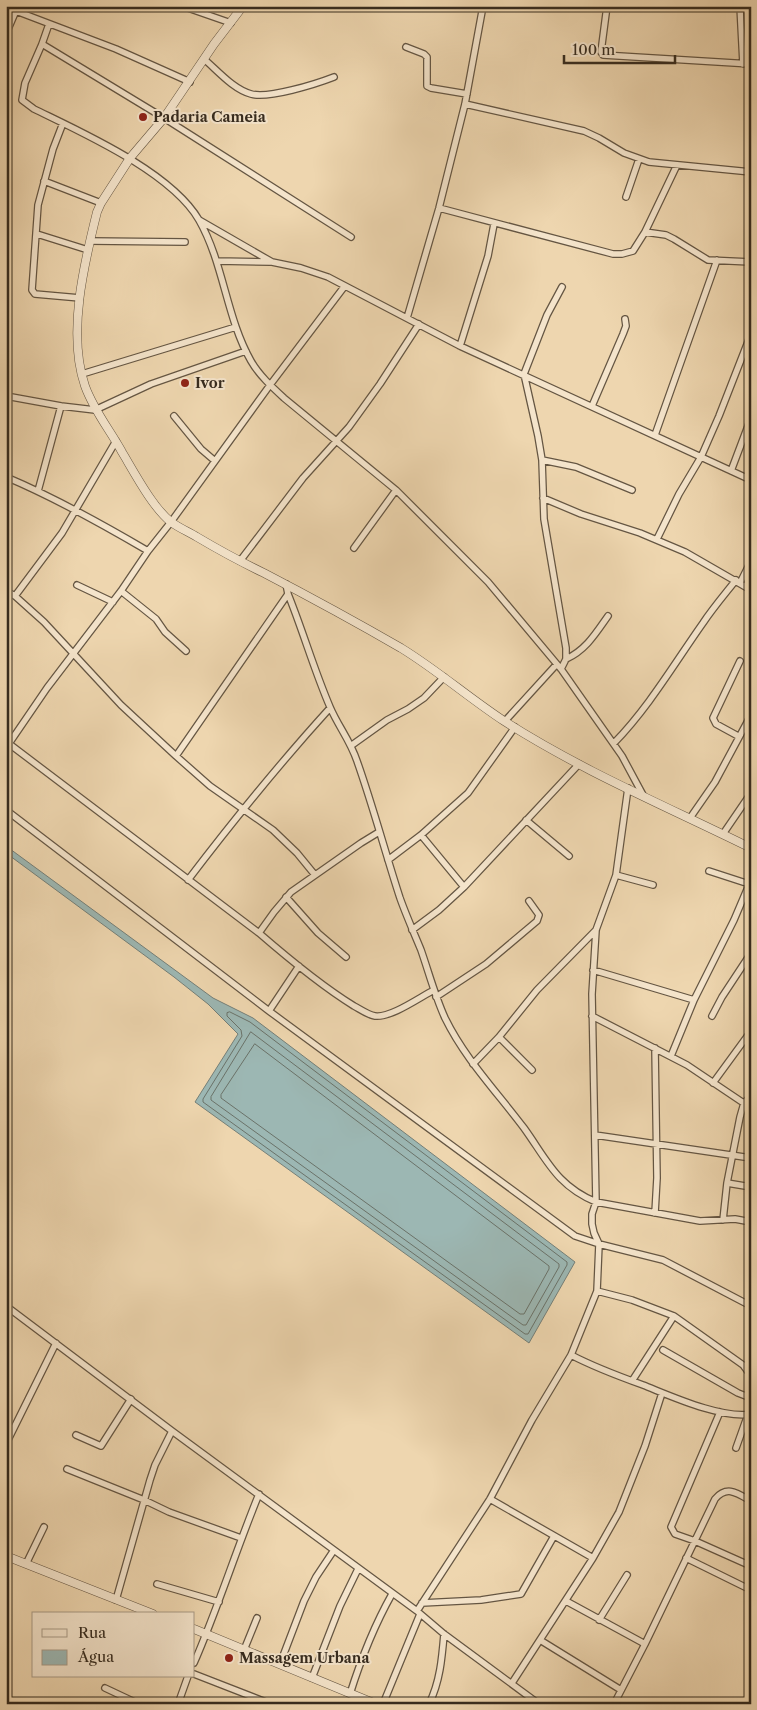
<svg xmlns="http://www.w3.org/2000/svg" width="757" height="1710" font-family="'Libre Caslon Text',serif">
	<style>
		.water { fill: #9cb7b3; stroke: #747f78 }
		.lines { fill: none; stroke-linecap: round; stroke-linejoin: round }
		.shore { stroke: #6a7269; stroke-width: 1 }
		.minor-casing { stroke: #655643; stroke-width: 8 }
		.tertiary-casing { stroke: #655643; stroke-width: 9 }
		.minor { stroke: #f4e4cb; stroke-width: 5.5 }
		.tertiary { stroke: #f4e4cb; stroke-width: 8 }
		.poi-dot { fill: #8f2418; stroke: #f4e4cb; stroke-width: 2 }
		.labels { text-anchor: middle; stroke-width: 4; stroke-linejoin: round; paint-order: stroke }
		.poi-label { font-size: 14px; font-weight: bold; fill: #372c1f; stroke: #f4e4cb; text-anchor: start }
	</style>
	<rect width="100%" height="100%" fill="#eed6af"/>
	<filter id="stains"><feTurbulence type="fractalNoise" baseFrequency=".004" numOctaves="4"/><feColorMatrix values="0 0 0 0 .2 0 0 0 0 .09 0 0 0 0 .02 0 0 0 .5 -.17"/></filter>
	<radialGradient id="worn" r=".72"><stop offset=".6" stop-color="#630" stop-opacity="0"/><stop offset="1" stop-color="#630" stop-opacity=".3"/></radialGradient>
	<!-- water -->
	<path class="water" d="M6,846L213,998L253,1018L575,1262L529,1343L195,1102L238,1034L208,1004L174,977L6,853Z"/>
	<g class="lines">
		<!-- shore -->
		<path class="shore" d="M230,1012L250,1022L567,1262V1265L528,1334H525L203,1102V1099L242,1036L241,1030L227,1016V1013Z
			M251,1032L559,1264V1267L526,1325H523L211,1100V1097Z
			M255,1044L549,1266V1269L524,1314H520L221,1098V1095Z"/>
		<defs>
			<path id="minor" d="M182,6L231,23
				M607,6L601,52L603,55L751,64
				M740,6L743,64
				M16,11L116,49L190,82
				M49,24L42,44L25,83L22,100L34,109C83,133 171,172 199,220C224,264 226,317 251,361C259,375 272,387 284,398L396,490L488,582L561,669L622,756L643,795
				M6,34L18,6
				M42,44L164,118L351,237
				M406,47L424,54L427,57V86L431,88L467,94
				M204,59C218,71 233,89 251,94C268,99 316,84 334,77
				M465,104L584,131L599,138L624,153L649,162L751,172
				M63,123L53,149L38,205L32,290L35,294L80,298
				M44,181L101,203
				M626,197L639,159
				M439,208L613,254H622L633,251L645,232L666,235L674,239L708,260L751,262
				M199,220L272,262L301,268L328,277L460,346L751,480
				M645,232L677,165
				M37,234L88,250
				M90,241L185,242
				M217,261L270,262
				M407,318L439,208L465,104L483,6
				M460,346L488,256L494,224
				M82,374L236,327
				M6,396L61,406L95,410L151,384L246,351
				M592,406L623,334L626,326L625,319
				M174,416L201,449L215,461
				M655,435L717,260
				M542,460L576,467L632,490
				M731,471L751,418
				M6,477C56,498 102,524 148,551
				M38,491L61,406
				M543,498L581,514L640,533L685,552L751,590
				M657,539L679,494L701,457L719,416L751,334
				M354,548L396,490
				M240,561L303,478L349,427L380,384L419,324
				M740,583L751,561
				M286,584L288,594C303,631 314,670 330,707C338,726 350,740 357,761C373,806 385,852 400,898C406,915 414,933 421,950C429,973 435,996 445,1018C465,1059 497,1092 524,1128C547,1160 557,1186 596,1202L700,1221L735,1219L751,1222
				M77,585L113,602
				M6,591L15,596L44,622L121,705L176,756L210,786L273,830L297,853L315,875
				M121,591L156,619L165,632L186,651
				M15,596L62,533L116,441
				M566,659C586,650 596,633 608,616
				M561,669L566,659V648L544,519L542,460L538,436L524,374L547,315L562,287
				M505,721L556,665
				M738,736L716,724L713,718L740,661
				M8,743L259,933C289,959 320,985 354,1006C360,1009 368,1015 375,1016C391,1018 420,997 434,990
				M614,743C649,707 674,664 703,623C713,608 725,594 736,580
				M352,745L387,720L408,709L424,698L444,677
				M6,748L47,688L121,591L148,551L171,522L270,385L344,287
				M176,756L288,594
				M6,810L269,1011L575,1236L599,1244L663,1260L751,1306
				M690,818L715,782L751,715
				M526,820L569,856
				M723,834L751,793
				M421,835L464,887
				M388,860L421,835L468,793L515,727
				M709,871L749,884
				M616,875L653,885
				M188,880C233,821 280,763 330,708
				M286,897L318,933L346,957
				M412,930L439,910L464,887L579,764
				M259,933L274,912L291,892L361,843L379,832
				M593,970L694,1000
				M436,997L486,964L537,921L539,915L529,901
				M269,1011L299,966
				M592,1016L687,1065L751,1108
				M712,1016L722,997L751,953
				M499,1037L532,1070
				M671,1056L694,1000L734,920L751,880
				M473,1064L499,1037L537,990L596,930
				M713,1083L751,1031
				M595,1135L751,1158
				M727,1183L751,1187
				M655,1213L657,1178L655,1048
				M723,1220L727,1183L740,1117L744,1103L751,1096
				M597,1291L632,1300L674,1316L743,1365L751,1376
				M6,1306L172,1431L417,1611L444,1634L539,1704
				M663,1350L738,1393L751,1398
				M571,1355C594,1367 618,1376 643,1385C671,1396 721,1419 751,1414
				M632,1381L674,1316
				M720,1412L671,1527L675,1534L695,1541L751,1566
				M76,1435L101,1446L131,1399
				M6,1444L56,1343
				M736,1448L751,1406
				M67,1469L144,1500L169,1512L241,1538
				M490,1499L593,1558
				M686,1558L751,1590
				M26,1564L44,1527
				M157,1584L219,1602
				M116,1600L150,1480L155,1465L172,1431
				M566,1601L645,1644
				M422,1603L481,1600L521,1594L554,1536
				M417,1611L490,1499L532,1420L571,1355L597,1291L599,1244L594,1233L592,1224V1214L596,1202L592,994L596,930L616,875L628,788
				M599,1620L627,1575
				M540,1640L621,1690
				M244,1650L257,1618
				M194,1663C218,1608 236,1550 259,1494
				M280,1664L304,1601L316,1577L334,1550
				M194,1674L271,1704
				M312,1678L340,1606L358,1569
				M512,1683L593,1558L619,1512L645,1446L662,1393
				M105,1688L139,1704
				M350,1694C361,1659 374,1626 392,1594
				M178,1704L188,1676
				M383,1704L420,1614
				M429,1704C440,1682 442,1658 444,1634
				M614,1704L645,1644L715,1499C727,1485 737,1493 751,1501"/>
			<path id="tertiary" d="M243,6L214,44L164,118L130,158L101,203L97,212C84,264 67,334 85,386C94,411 110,430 122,452C134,472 153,508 171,522C179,528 189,532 197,537C219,550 241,562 264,573C310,597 356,622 401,648C437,670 469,698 504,721C582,771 668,807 751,848
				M6,1556L153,1614
				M194,1629L376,1704"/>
		</defs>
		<!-- minor casing -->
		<use href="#minor" class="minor-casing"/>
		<!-- tertiary casing -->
		<use href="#tertiary" class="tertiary-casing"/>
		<!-- minor -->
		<use href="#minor" class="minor"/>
		<!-- tertiary -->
		<use href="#tertiary" class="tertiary"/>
	</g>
	<!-- markers -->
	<g class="poi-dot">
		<circle cx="143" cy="117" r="5"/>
		<circle cx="185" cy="383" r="5"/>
		<circle cx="229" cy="1658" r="5"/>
	</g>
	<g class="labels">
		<!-- poi labels -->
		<g class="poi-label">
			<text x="153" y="122">Padaria Cameia</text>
			<text x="195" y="388">Ivor</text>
			<text x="239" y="1663">Massagem Urbana</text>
		</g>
	</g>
	<!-- margin -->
	<rect width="757" height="1710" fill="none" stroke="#eed6af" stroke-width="25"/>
	<rect x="8" y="8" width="742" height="1695" fill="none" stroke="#372c1f" stroke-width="2.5"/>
	<rect x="12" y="12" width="732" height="1685" fill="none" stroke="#372c1f"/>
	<!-- legend -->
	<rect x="32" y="1612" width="162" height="65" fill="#f4e4cb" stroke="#a89a86"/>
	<rect x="42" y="1629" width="25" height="8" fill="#f4e4cb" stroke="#a89a86"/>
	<text x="78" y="1638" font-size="15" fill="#372c1f">Rua</text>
	<rect x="42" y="1650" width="25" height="15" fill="#9cb7b3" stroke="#a89a86"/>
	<text x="78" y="1662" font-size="15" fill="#372c1f">Água</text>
	<!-- scale -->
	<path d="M564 55v8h111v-8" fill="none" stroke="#372c1f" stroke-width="2.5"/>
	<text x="572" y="55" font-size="15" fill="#372c1f" stroke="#f4e4cb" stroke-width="4" paint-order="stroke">100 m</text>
	<rect width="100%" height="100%" filter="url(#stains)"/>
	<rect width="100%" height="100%" fill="url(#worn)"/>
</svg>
